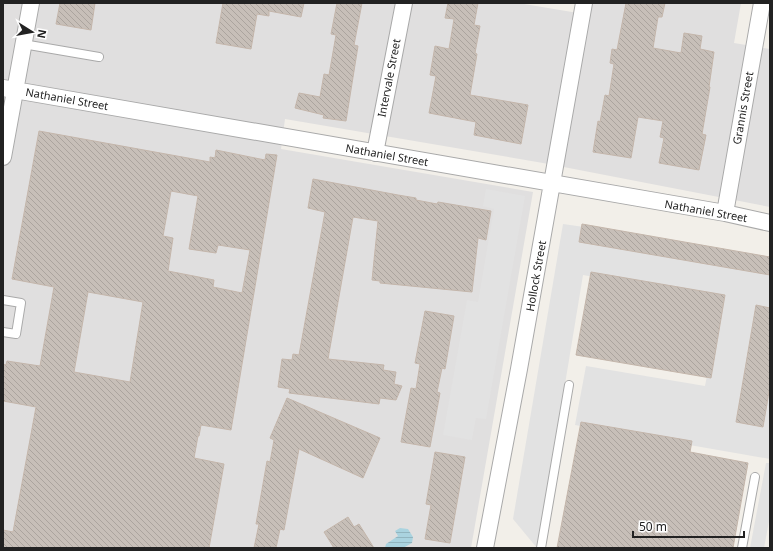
<svg xmlns="http://www.w3.org/2000/svg" width="773" height="551" font-family="'Noto Sans',sans-serif">
	<style>
		.residential { fill: #e0dfdf }
		.parking { fill: #e2e2e2 }
		.water { fill: url(#water-rules) }
		.building { fill: url(#building-back-hatch); stroke: #c4b6ab; fill-rule: evenodd }
		.lines { fill: none; stroke-linecap: round; stroke-linejoin: round }
		.service-casing { stroke: #a9a9a9; stroke-width: 10 }
		.minor-casing { stroke: #a9a9a9; stroke-width: 18 }
		.service { stroke: #fff; stroke-width: 8 }
		.minor { stroke: #fff; stroke-width: 16 }
		.labels { text-anchor: middle; stroke-width: 4; stroke-linejoin: round; paint-order: stroke }
		.street-label { font-size: 11px; fill: #222; stroke: #fff }
	</style>
	<defs>
		<pattern id="water-rules" width="6" height="5" patternUnits="userSpaceOnUse"><rect width="6" height="5" fill="#aad3df"/><path d="M0 2.5h6" fill="none" stroke="#92b5bf"/></pattern>
		<pattern id="building-back-hatch" width="6" height="6" patternUnits="userSpaceOnUse"><rect width="6" height="6" fill="#c7bfb8"/><path d="M-1 5l2 2M0 0l6 6M5-1l2 2" fill="none" stroke="#aba49e"/></pattern>
	</defs>
	<rect width="100%" height="100%" fill="#f2efe9"/>
	<!-- residential -->
	<path class="residential" d="M3,3H518L590,15L592,3H741L734,43L770,49V207L543,163L285,119L281,149L533,192L471,548H3Z"/>
	<!-- parking -->
	<path class="parking" d="M486,189L525,196L486,419L476,418L472,440L443,435L467,300L478,302L494,209L483,206Z
		M563,224L591,228L770,260V459L575,425L586,366L705,386L722,299L583,275L538,548H537L513,519Z
		M766,463H770V516L764,548H750Z"/>
	<!-- water -->
	<path class="water" d="M400,528L408,529L413,537L412,543L403,548H385L386,544L398,536L395,531Z"/>
	<!-- building -->
	<path class="building" d="M60,3H95L91,30L56,24Z
		M223,3H304L301,17L269,11V16L257,14L251,49L216,43Z
		M337,3H362L354,45L358,46L346,121L323,118L324,115L295,108L299,93L320,97L324,74L329,75L336,35L331,34Z
		M448,3H478L474,25L480,26L475,53L477,54L470,95L528,105L521,144L474,135L476,122L429,113L436,76L430,75L435,46L449,49L454,19L445,18Z
		M626,3H665L662,17H658L653,48L681,53L684,33L702,36L700,49L714,52L709,87H710L702,134L706,135L699,170L659,163L664,138L660,137L663,121L638,117L631,158L593,152L598,121L600,122L605,95L609,96L614,64L610,63L612,49L617,50Z
		M39,131L210,162V157L215,158L216,150L265,160L266,154L277,155L231,430L201,425L199,436H198L194,458L224,464L209,548H3V530L13,532L36,407L3,401V364L6,365L7,361L40,366L54,287L12,279ZM171,191L198,196L189,249L216,253L218,245L250,250L242,293L213,287L214,280L168,271L173,238L163,236ZM88,292L143,302L130,382L74,372Z
		M313,179L398,195L416,198V200L437,204L438,202L491,211L486,240L478,238L472,292L380,283V281L372,280L378,221L353,217L328,359L384,365L383,370L396,372L394,384L402,386L396,400L380,398L379,404L289,393L290,389L278,387L282,359L292,360L293,354L299,355L325,212L308,208Z
		M582,224L770,257V275L579,242Z
		M591,272L725,295L711,378L576,355Z
		M756,305L770,308V386L763,427L736,422Z
		M425,311L454,316L445,369L442,368L437,392L440,393L430,447L401,442L411,388L416,389L420,364L415,363Z
		M287,398L380,438L363,478L299,449L284,530L280,529L276,548H254L259,524H256L267,461L270,462L274,440L270,438Z
		M581,422L692,441L690,452L748,463L733,548H557Z
		M435,452L465,457L450,543L425,539L431,505L426,504Z
		M348,517L354,527L359,524L374,548H334L324,532Z"/>
	<g class="lines">
		<defs>
			<path id="service" d="M23,44L99,57
				M3,300L21,303L16,334L3,332
				M541,548L569,385
				M742,548L755,477"/>
			<path id="minor" d="M3,88L725,213L770,223
				M375,153L404,3
				M3,157L31,3
				M725,213L762,3
				M485,548L519,369L584,3"/>
		</defs>
		<!-- service casing -->
		<use href="#service" class="service-casing"/>
		<!-- minor casing -->
		<use href="#minor" class="minor-casing"/>
		<!-- service -->
		<use href="#service" class="service"/>
		<!-- minor -->
		<use href="#minor" class="minor"/>
	</g>
	<g class="labels">
		<!-- street labels -->
		<g class="street-label">
			<text transform="translate(389 78) rotate(-79)" y="4">Intervale Street</text>
			<text transform="translate(67 99) rotate(10)" y="4">Nathaniel Street</text>
			<text transform="translate(743 108) rotate(-80)" y="4">Grannis Street</text>
			<text transform="translate(387 155) rotate(10)" y="4">Nathaniel Street</text>
			<text transform="translate(706 211) rotate(10)" y="4">Nathaniel Street</text>
			<text transform="translate(536 276) rotate(-80)" y="4">Hollock Street</text>
		</g>
	</g>
	<!-- border -->
	<rect width="773" height="551" fill="none" stroke="#222222" stroke-width="8"/>
	<!-- north arrow -->
	<g transform="translate(32 32) rotate(101)" stroke="#ffffff" stroke-width="3" paint-order="stroke">
	<path d="M0-3L7 15L0 10L-7 15Z" fill="#222222"/>
	<text y="-6" font-size="11" font-weight="bold" text-anchor="middle" fill="#222222">N</text>
	</g>
	<!-- scale -->
	<path d="M633 531v6h111v-6" fill="none" stroke="#222222" stroke-width="2"/>
	<text x="639" y="531" font-size="12" fill="#222222" stroke="#ffffff" stroke-width="3" paint-order="stroke">50 m</text>
</svg>
